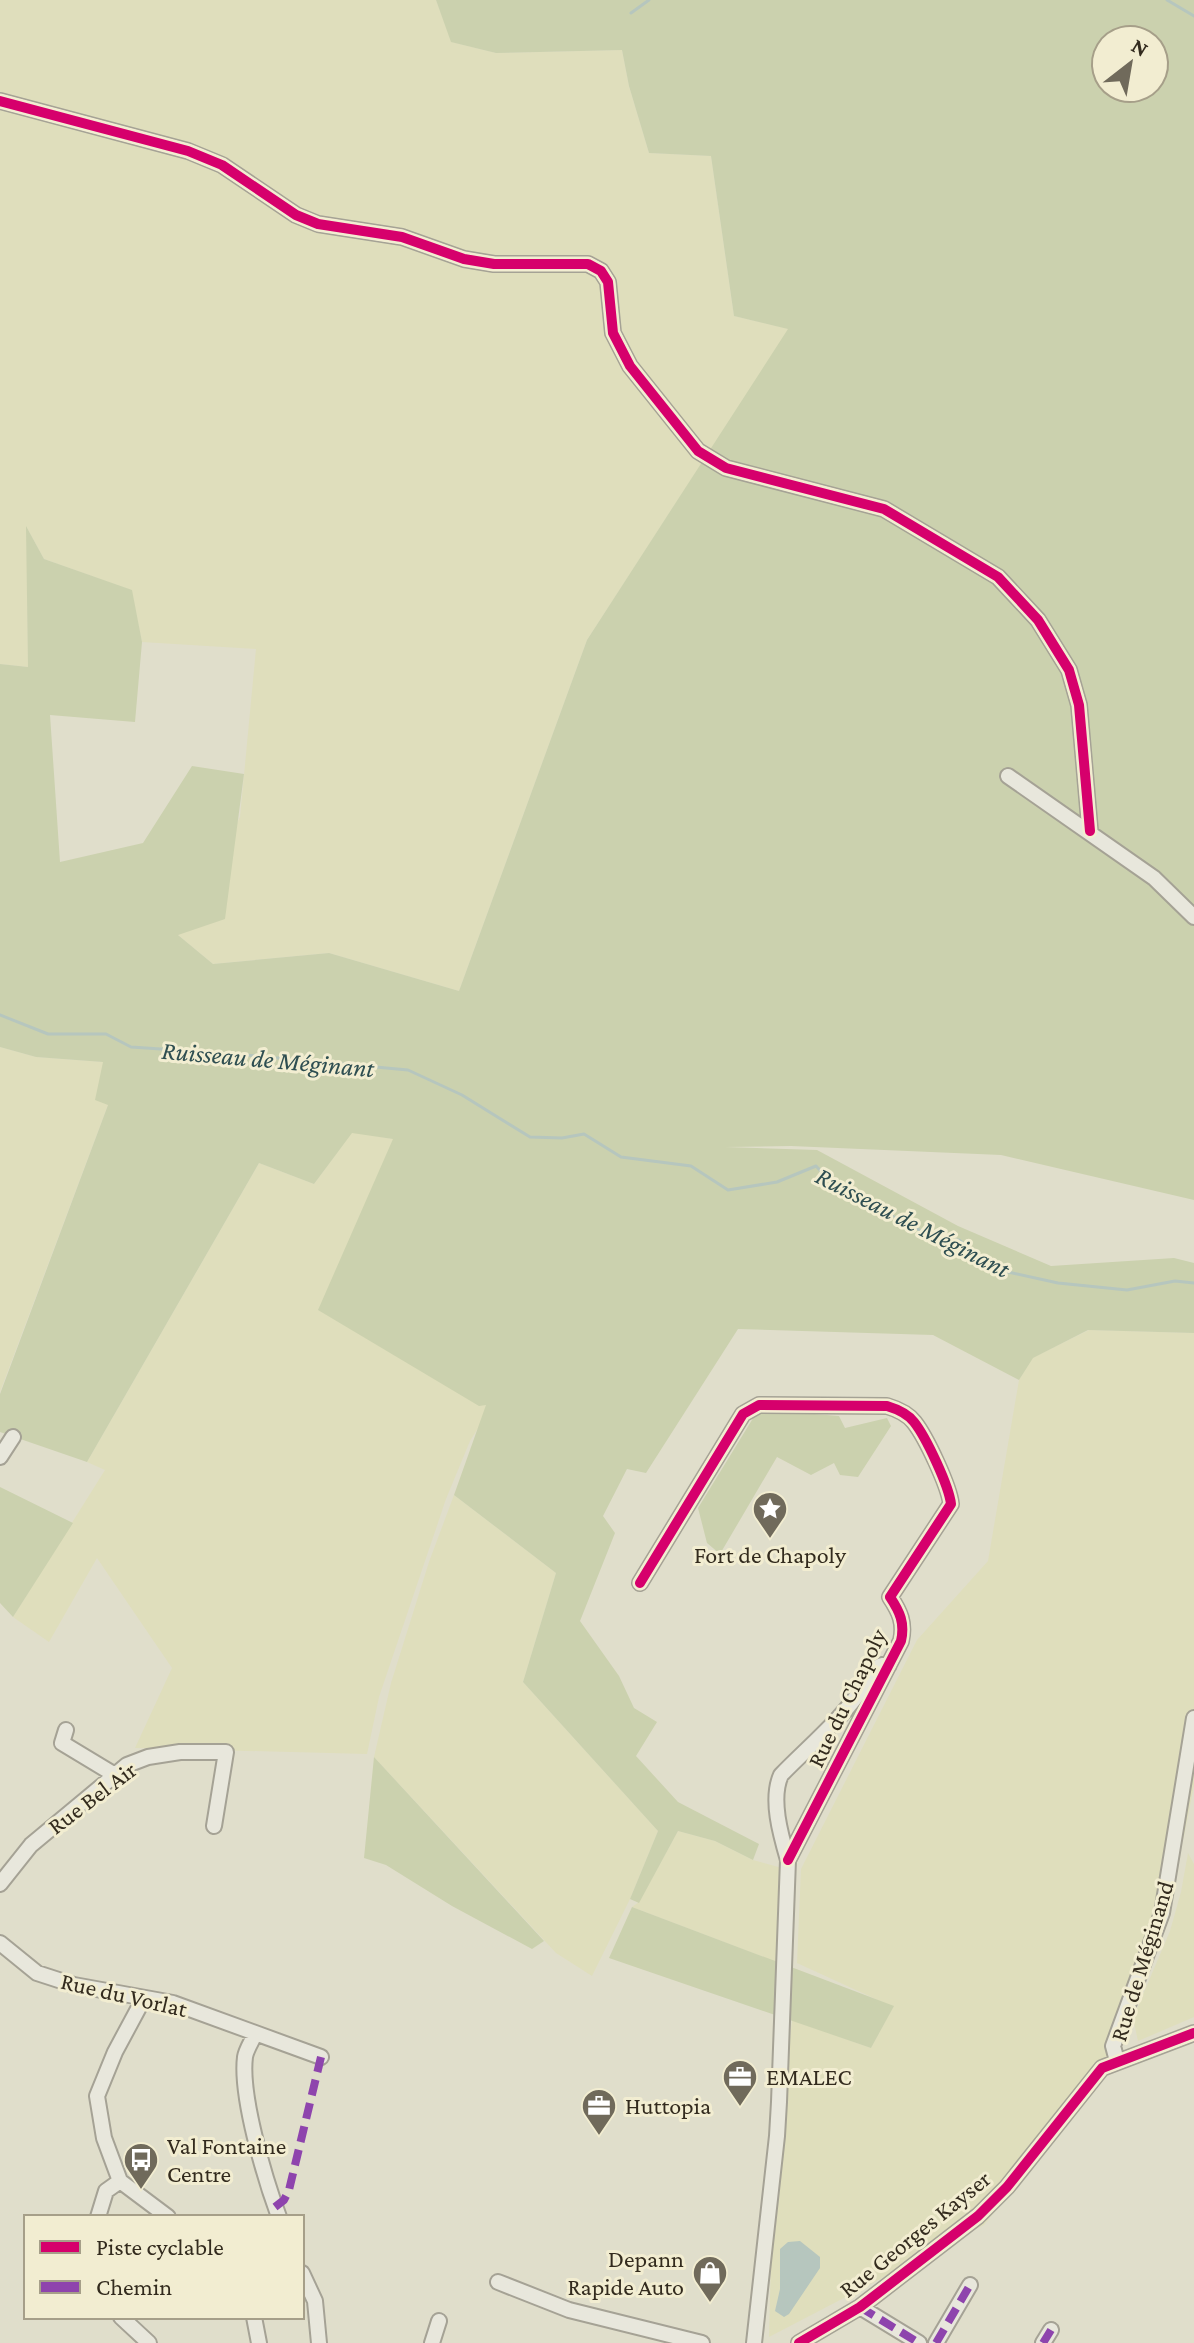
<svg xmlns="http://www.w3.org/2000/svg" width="1194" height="2343" font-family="'Crimson Pro',serif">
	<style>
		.farmland { fill: #dfdebc }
		.green { fill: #cbd1ae; fill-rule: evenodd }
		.water { fill: #b6c6be }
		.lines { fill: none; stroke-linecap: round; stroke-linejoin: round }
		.stream { stroke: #b6c6be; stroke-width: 3 }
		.minor-casing { stroke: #a5a295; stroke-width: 18 }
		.minor { stroke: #e8e7dc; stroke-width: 14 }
		.quiet { stroke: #8e44ad; stroke-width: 8; stroke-dasharray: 16 8; stroke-linecap: butt }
		.cycleway-casing { stroke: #f2edd1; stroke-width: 15 }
		.cycleway { stroke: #d6006c; stroke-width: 10 }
		.labels { text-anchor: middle; stroke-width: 6; stroke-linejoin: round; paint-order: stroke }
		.poi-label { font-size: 24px; fill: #332b1e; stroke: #f2edd1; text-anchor: start }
		.street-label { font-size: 24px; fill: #332b1e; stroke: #f2edd1 }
		.water-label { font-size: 26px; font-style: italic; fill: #2e4e51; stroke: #f2edd1 }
	</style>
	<rect width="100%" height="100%" fill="#e0decb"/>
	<!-- farmland -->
	<path class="farmland" d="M0,0H436L452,42L496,53L622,50L629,86L649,153L711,156L734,316L789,329L587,640L459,991L329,953L213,964L178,935L240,817L256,649L142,642L131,590L44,559L27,528L28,667L0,664Z
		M0,1047L36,1057L103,1062L108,1105L0,1392Z
		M352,1132L393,1139L487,1404L482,1422L470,1441L446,1499L379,1697L367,1754L135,1748L172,1668L97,1558L49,1642L13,1617L105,1470L87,1462L259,1163L314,1184Z
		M1089,1330L1194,1333V1785L1184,1836L1101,2080L984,2225L769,2337L772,2222L792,2020L871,2048L893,2007L797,1963L801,1869L917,1640L988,1561L1019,1380L1032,1358Z
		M454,1495L556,1573L523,1682L658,1831L630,1899L592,1976L556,1953L374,1757L391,1683L429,1562Z
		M678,1831L715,1841L753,1860L782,1868L779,1963L632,1907L639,1902Z
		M1188,1853L1194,1864V2017L1138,2041L1133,2018L1170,1931L1181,1892Z"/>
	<!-- green -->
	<path class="green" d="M436,0H1194V1200L1001,1155L791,1146L725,1147L817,1150L958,1226L1051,1266L1174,1258L1194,1263V1333L1088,1330L1033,1358L1019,1380L933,1335L738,1329L646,1473L627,1469L603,1516L615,1533L580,1621L619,1676L634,1708L657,1722L636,1756L678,1802L759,1844L753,1860L715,1841L678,1831L639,1903L630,1899L658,1831L523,1682L556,1573L454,1495L486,1405L479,1406L318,1310L393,1139L352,1133L314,1184L259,1163L87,1462L0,1432V1394L108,1105L95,1100L103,1062L36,1057L0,1047V664L28,667L26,526L44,559L132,590L142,642L135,722L50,715L60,862L143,843L192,766L244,774L225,919L178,935L213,964L329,953L459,991L587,640L788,329L734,316L711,156L649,153L629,86L622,50L496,53L451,42ZM1106,40H1154V88H1106Z
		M765,1410L839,1416L845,1428L887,1418L891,1426L858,1477L840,1475L834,1463L811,1475L777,1457L720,1554L707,1543L698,1508L755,1415Z
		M0,1487L73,1523L13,1617L0,1603Z
		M374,1757L544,1941L532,1949L452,1906L386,1865L364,1858Z
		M632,1907L894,2006L871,2048L609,1958Z"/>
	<!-- water -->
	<path class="water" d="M800,2241L820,2257V2268L789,2314L784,2317L775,2311L780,2289V2249L788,2242Z"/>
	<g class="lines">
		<!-- stream -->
		<path class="stream" d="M1167,0L1194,16
			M631,13L649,0
			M0,1015L48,1034H106L131,1047L235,1054L408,1070L462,1095L530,1137L562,1138L584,1134L621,1157L691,1166L728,1190L777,1182L816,1166L836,1187L939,1240H959L999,1270L1058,1283L1127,1290L1175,1281L1194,1283"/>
		<defs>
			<path id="minor" d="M0,101L188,151L222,165L296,215L318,224L402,237L464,259L494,264H588L601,271L608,282L613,333L630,366L698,451L726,468L884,509L998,577L1038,620L1069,670L1079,705L1090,831
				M1008,776L1154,878L1194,917
				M0,1457L13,1437
				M640,1583L743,1414L759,1405L887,1406C897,1409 907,1413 914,1422C926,1437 949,1486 951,1504L890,1597C900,1612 905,1623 901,1641L788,1860
				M66,1730L62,1743L115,1775
				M0,1884L31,1845L127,1765L148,1757L180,1752H226L214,1826
				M0,1943L37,1973L74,1985L173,2003L321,2057
				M144,1998L115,2052L97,2096L104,2138L120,2181L168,2217
				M255,2034C252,2041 246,2050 245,2057C240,2096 265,2179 279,2217
				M1117,2061L1113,2046L1162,1913L1194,1718
				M98,2217L106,2191L120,2181
				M302,2273L315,2301L319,2343
				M498,2282L569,2310L702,2343
				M860,2307L919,2343
				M121,2317L149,2343
				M254,2317L259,2343
				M432,2343L439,2321
				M754,2343L777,2136L779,2102L788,1860C781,1836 770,1799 781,1775C808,1747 847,1715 866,1682C872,1672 876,1663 889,1665
				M799,2343L860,2307L978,2216L1007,2187L1102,2068L1194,2033
				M936,2343L970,2285
				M1043,2343L1051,2330"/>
		</defs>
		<!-- minor casing -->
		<use href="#minor" class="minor-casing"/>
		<!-- minor -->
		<use href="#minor" class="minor"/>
		<!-- quiet -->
		<path class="quiet" d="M275,2207L284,2200L289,2190L321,2057
			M860,2307L919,2343
			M936,2343L970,2285
			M1043,2343L1051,2330"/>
		<defs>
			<path id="cycleway" d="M0,101L188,151L222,165L296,215L318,224L402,237L464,259L494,264H588L601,271L608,282L613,333L630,366L698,451L726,468L884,509L998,577L1038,620L1069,670L1079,705L1090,831
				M640,1583L743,1414L759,1405L887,1406C897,1409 907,1413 914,1422C926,1437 949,1486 951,1504L890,1597C900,1612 905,1623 901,1641L788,1860
				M799,2343L860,2307L978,2216L1007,2187L1102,2068L1194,2033"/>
		</defs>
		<!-- cycleway casing -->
		<use href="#cycleway" class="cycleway-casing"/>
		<!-- cycleway -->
		<use href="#cycleway" class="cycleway"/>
	</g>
	<!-- icons -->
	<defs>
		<symbol id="sight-pin" viewBox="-11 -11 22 30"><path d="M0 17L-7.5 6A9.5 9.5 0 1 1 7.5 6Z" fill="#706a5b" stroke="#f2edd1"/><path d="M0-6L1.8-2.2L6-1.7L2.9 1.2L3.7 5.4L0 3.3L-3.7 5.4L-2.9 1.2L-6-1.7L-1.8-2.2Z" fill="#fff"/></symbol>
		<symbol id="office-pin" viewBox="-11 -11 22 30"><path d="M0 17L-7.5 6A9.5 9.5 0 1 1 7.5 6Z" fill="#706a5b" stroke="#f2edd1"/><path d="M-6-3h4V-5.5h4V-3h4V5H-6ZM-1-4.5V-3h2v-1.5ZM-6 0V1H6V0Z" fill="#fff"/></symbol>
		<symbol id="bus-pin" viewBox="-11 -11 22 30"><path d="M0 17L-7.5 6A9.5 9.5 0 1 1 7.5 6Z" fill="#706a5b" stroke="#f2edd1"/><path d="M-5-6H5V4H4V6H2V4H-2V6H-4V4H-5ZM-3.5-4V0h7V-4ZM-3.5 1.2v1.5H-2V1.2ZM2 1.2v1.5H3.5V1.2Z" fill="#fff"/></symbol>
		<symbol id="shop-pin" viewBox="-11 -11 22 30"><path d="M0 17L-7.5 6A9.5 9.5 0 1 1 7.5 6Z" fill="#706a5b" stroke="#f2edd1"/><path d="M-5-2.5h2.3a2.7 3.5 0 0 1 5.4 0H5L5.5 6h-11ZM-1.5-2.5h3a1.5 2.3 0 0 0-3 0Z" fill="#fff"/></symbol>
	</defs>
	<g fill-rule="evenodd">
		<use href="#sight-pin" x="750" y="1489" width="40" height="54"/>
		<use href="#office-pin" x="720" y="2057" width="40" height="54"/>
		<use href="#office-pin" x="579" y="2086" width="40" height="54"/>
		<use href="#bus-pin" x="121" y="2140" width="40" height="54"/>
		<use href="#shop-pin" x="690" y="2253" width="40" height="54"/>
	</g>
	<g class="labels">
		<!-- poi labels -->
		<g class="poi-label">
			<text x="770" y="1563" text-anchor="middle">Fort de Chapoly</text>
			<text x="766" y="2085">EMALEC</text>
			<text x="625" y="2114">Huttopia</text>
			<text x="167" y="2154">Val Fontaine<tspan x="167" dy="28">Centre</tspan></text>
			<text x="684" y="2267" text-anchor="end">Depann<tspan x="684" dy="28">Rapide Auto</tspan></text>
		</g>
		<!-- street labels -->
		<g class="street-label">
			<text transform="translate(847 1698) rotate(-64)" y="8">Rue du Chapoly</text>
			<text transform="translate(92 1798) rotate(-37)" y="8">Rue Bel Air</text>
			<text transform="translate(1142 1961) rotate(-73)" y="8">Rue de Méginand</text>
			<text transform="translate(124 1995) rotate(13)" y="8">Rue du Vorlat</text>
			<text transform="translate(915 2234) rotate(-39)" y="8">Rue Georges Kayser</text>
		</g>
		<!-- water labels -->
		<g class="water-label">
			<text transform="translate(268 1059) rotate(5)" y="9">Ruisseau de Méginant</text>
			<text transform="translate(913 1222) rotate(27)" y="9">Ruisseau de Méginant</text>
		</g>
	</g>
	<!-- legend -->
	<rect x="24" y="2215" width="280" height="104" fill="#f2edd1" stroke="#a69f89" stroke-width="2"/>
	<rect x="40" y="2241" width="40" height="12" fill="#d6006c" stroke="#a69f89" stroke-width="2"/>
	<text x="96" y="2255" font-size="24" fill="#332b1e">Piste cyclable</text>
	<rect x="40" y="2281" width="40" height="12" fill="#8e44ad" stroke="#a69f89" stroke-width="2"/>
	<text x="96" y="2295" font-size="24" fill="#332b1e">Chemin</text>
	<!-- north arrow -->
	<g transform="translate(1130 64) rotate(31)"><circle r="38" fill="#f2edd1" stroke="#a69f89" stroke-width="2"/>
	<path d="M0-6L14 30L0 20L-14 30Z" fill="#706a5b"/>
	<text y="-12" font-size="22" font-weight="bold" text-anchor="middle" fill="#332b1e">N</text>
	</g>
</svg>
